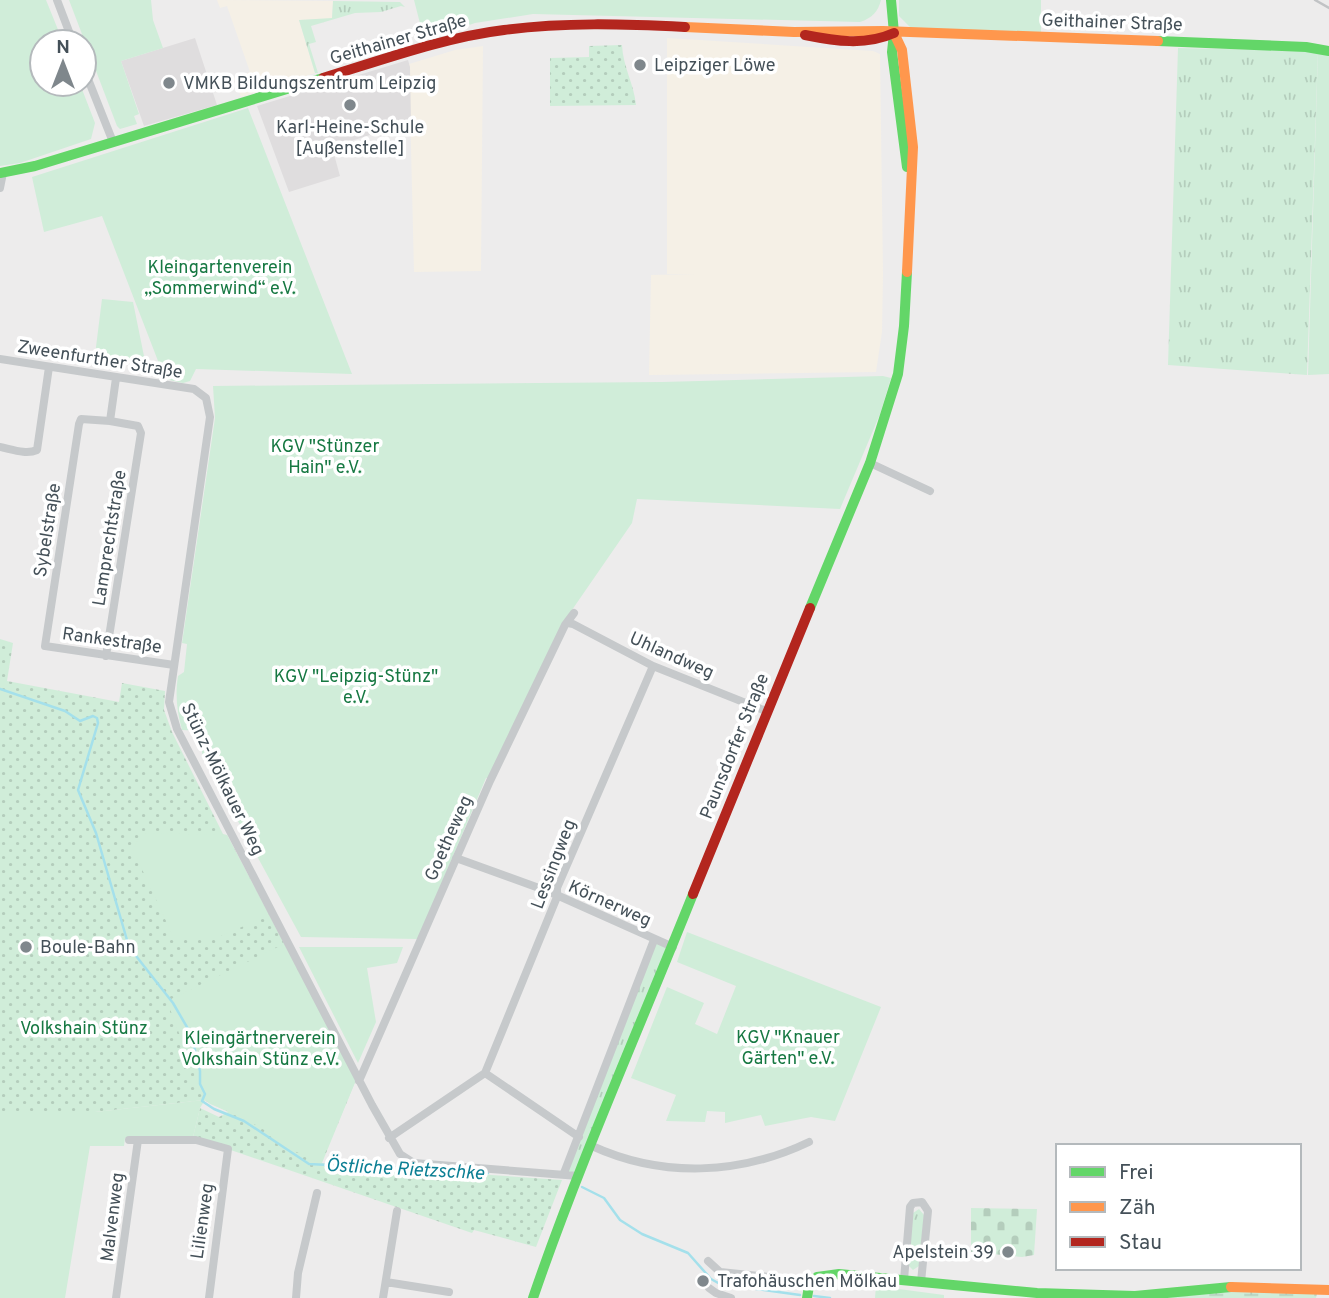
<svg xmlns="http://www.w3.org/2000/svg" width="1329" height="1298" font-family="Overpass,sans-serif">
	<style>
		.commercial { fill: #f5f0e6 }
		.education { fill: #dfddde }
		.grass { fill: url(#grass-tufts) }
		.wetland { fill: url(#wetland-marsh) }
		.cemetery { fill: url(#cemetery-stones) }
		.park { fill: url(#park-dots) }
		.garden { fill: #d0edd9 }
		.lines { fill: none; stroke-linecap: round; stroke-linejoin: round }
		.stream { stroke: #a4e0eb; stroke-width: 2.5 }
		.street { stroke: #c6c9cb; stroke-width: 8 }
		.fast { stroke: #63d668; stroke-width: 10 }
		.slow { stroke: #ff974d; stroke-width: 10 }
		.jam { stroke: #b3261e; stroke-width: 10 }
		.rail { stroke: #c1c3c5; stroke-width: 2.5 }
		.poi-dot { fill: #7f878c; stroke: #fff; stroke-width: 2.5 }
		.labels { text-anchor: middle; stroke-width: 7; stroke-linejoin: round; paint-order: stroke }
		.street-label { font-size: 18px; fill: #445058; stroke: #fff }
		.poi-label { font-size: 18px; fill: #445058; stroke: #fff; text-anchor: start }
		.park-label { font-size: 18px; fill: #167842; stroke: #fff }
		.water-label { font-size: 19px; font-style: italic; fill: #0c7f94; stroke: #fff }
	</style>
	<defs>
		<pattern id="grass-tufts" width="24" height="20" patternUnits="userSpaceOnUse" patternTransform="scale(1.75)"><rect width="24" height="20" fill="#d0edd9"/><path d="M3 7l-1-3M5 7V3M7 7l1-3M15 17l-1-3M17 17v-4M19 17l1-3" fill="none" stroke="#b4cdbc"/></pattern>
		<pattern id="wetland-marsh" width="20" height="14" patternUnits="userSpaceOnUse" patternTransform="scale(1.75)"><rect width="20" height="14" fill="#d0edd9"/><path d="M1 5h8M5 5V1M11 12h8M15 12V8" fill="none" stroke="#b4cdbc"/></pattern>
		<pattern id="cemetery-stones" width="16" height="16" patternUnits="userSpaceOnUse" patternTransform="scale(1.75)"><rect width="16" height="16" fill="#d0edd9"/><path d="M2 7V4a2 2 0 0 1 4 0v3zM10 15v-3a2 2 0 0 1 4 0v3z" fill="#b4cdbc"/></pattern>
		<pattern id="park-dots" width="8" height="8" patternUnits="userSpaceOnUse" patternTransform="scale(1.75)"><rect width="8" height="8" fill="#d0edd9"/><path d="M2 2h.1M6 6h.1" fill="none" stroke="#b4cdbc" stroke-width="1.8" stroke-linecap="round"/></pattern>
	</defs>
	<rect width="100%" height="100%" fill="#edecec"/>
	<!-- commercial -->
	<path class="commercial" d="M217,0L333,1L332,19L299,20L315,73L241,97L234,78L250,72L227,6L220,8Z
		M667,38L873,51L880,54L883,274L882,332L876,372L649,375L651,275L696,274H667Z
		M483,46L481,271L414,272L409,64L455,50Z"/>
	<!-- education -->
	<path class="education" d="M195,38L217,105L144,126L121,61Z
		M408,60L410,67L411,122L332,147L340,176L289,192L257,106Z"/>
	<!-- grass -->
	<path class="grass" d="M333,1L400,2L405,7L401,6L381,12L355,13L311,26L316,42L309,44L318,73H315L299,20L332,18Z
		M1178,48L1318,51L1307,375L1168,365Z
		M654,940L673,947L578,1176L564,1173Z
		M919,1209L924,1215L919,1266L913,1270L908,1265L913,1213Z"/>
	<!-- wetland -->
	<path class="wetland" d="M1226,1291L1317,1294L1316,1298H1161Z"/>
	<!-- cemetery -->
	<path class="cemetery" d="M971,1208L1037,1209L1034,1255L1022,1257L971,1252Z"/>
	<!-- park -->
	<path class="park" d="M622,45C623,67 634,84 636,105L550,106V58L589,57V46Z
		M0,639L13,643L7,681L119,702L122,683L165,691L164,710L172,732L223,834L227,835L356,1080L322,1163L427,1167L462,1173L562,1180L536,1247L474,1230L472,1233L193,1137L200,1108L219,1117L228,1112L204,1100L95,1112H0Z"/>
	<!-- garden -->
	<path class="garden" d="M0,0H46L63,42H42V84H80L95,123L91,139L20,163L0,166Z
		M69,0H151L153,20L163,48L121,61L139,114L134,116L137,124L120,129L117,126Z
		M414,0H881C878,12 872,18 860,22L533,14L475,23L429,39L423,35Z
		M899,0H1041V35L914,31L899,16Z
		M1318,51L1329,56V374L1308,375Z
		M248,108L352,374L196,369L190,381L183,383L165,379L102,216L44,232L32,177Z
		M102,299L133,302L145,361L95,355Z
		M883,376L891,378L880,414L840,509L637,499L632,523L563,623L490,778H486L418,939L301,937L226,799L216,777L202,755V731L182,730C177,711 175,696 178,676L184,672L187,644L182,643L215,418L213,386L662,382Z
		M141,833L227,835L269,915L221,936H173L133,850Z
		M687,932L881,1007L835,1121L811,1117L765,1126L761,1115L725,1123V1112L707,1111L705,1122L666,1121L676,1095L631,1078L667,987L704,1003L695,1024L717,1034L736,986L677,962Z
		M284,944L356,1080L321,1163L283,1146L273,1135L242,1117L210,1104L205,1100L200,1108L193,1137L125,1138L124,1146H90L65,1298H0V1112H95L204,1100L167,1001Z
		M299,947H403L397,963L367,968L376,1022L358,1063Z
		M876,1286L944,1295V1298H875Z"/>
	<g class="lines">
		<!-- stream -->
		<path class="stream" d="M0,689L65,711L80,721L93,716L97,718L98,723L78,790L96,833L129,947L173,1003L191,1034L200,1071V1084L205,1094L202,1101L214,1109L244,1121L309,1164L488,1173
			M582,1187L604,1198L620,1220L642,1234L688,1253L711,1279L720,1284L800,1295
			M814,1296L830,1298"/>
		<!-- street -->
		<path class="street" d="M57,0L73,42
			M84,69L113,142
			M0,188L3,173
			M0,359L194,389L206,398L210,417L169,702L177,729L372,1105L400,1154L414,1163L578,1176
			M116,378L110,421L81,419L79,424L45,646L174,665
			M0,447C11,449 26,455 37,450L49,367
			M870,463L930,491
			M568,623L573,624L653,666L766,711
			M106,656L141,433L138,426L110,421
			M456,858L550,892L673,947
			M485,1073L579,1137
			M359,1081L490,781L565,625L574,613
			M389,1138L485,1073L557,897V888L653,666
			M129,1140H196L228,1149L209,1298
			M592,1146C662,1178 740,1175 809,1142
			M564,1173L654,940
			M708,1261L720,1272L799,1280L809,1286
			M904,1280L910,1207L913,1203L922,1202L928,1211L921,1282
			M386,1282L449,1292
			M709,1288L716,1293L731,1298
			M116,1298L138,1140
			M296,1298L298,1273L317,1193
			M383,1298L397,1211"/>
		<!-- fast -->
		<path class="fast" d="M891,0L894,33L892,52L907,167
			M1158,41L1306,47L1329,51
			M0,173L35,166L323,78
			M810,608L870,463L898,374L904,326L907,272
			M533,1298C580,1161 639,1029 693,894
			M807,1298L809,1286L817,1277L839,1274L1037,1293L1135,1296L1231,1287"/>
		<!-- slow -->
		<path class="slow" d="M685,27L794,32L883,31L1158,41
			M894,33L902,50L913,147L907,272
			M1231,1287L1329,1290"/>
		<!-- jam -->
		<path class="jam" d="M805,35C835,41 865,46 894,33
			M323,78C379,61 445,37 504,30C563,22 625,24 685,27
			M693,894L810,608"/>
		<!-- rail -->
		<path class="rail" d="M1315,0L1329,8"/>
	</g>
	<!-- markers -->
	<g class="poi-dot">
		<circle cx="640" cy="65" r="7"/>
		<circle cx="169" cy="83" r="7"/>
		<circle cx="350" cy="105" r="7"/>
		<circle cx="26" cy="947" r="7"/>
		<circle cx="1008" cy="1252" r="7"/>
		<circle cx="703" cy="1281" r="7"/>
	</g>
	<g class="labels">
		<!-- street labels -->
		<g class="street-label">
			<text transform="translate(1112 22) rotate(2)" y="6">Geithainer Straße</text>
			<text transform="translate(398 39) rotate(-16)" y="6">Geithainer Straße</text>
			<text transform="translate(100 359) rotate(9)" y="6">Zweenfurther Straße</text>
			<text transform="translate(47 530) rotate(-81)" y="6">Sybelstraße</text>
			<text transform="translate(109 538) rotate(-81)" y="6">Lamprechtstraße</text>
			<text transform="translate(112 640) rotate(8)" y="6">Rankestraße</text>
			<text transform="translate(672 655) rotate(24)" y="6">Uhlandweg</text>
			<text transform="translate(734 746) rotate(-68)" y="6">Paunsdorfer Straße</text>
			<text transform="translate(223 779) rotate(64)" y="6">Stünz-Mölkauer Weg</text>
			<text transform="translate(448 838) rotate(-66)" y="6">Goetheweg</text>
			<text transform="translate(553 864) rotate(-69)" y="6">Lessingweg</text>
			<text transform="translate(610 903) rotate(24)" y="6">Körnerweg</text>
			<text transform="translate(112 1217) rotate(-83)" y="6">Malvenweg</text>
			<text transform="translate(202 1221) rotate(-82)" y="6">Lilienweg</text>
		</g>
		<!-- poi labels -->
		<g class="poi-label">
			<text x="654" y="71">Leipziger Löwe</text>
			<text x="183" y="89">VMKB Bildungszentrum Leipzig</text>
			<text x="350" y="133" text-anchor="middle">Karl-Heine-Schule<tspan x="350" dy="21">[Außenstelle]</tspan></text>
			<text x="40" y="953">Boule-Bahn</text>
			<text x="994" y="1258" text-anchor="end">Apelstein 39</text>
			<text x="717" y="1287">Trafohäuschen Mölkau</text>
		</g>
		<!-- park labels -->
		<g class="park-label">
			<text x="220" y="273">Kleingartenverein<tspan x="220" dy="21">„Sommerwind“ e.V.</tspan></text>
			<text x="325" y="452">KGV "Stünzer<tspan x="325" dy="21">Hain" e.V.</tspan></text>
			<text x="356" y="682">KGV "Leipzig-Stünz"<tspan x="356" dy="21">e.V.</tspan></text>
			<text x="84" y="1034">Volkshain Stünz</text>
			<text x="788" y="1043">KGV "Knauer<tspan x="788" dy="21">Gärten" e.V.</tspan></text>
			<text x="260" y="1044">Kleingärtnerverein<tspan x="260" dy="21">Volkshain Stünz e.V.</tspan></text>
		</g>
		<!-- water labels -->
		<g class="water-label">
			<text transform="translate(405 1168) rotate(3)" y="7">Östliche Rietzschke</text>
		</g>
	</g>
	<!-- legend -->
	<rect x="1056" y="1144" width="245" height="126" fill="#ffffff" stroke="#b4b9bc" stroke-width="2"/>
	<rect x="1070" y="1167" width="35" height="10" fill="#63d668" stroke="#b4b9bc" stroke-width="2"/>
	<text x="1119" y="1179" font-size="21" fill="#445058">Frei</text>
	<rect x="1070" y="1202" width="35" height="10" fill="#ff974d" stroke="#b4b9bc" stroke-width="2"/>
	<text x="1119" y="1214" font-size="21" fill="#445058">Zäh</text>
	<rect x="1070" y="1237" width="35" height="10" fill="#b3261e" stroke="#b4b9bc" stroke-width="2"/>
	<text x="1119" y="1249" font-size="21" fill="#445058">Stau</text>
	<!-- north arrow -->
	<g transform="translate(63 63)"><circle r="33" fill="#ffffff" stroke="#b4b9bc" stroke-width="2"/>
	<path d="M0-5L12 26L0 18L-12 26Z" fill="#7f878c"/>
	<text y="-10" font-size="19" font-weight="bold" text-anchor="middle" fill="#445058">N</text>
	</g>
</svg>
